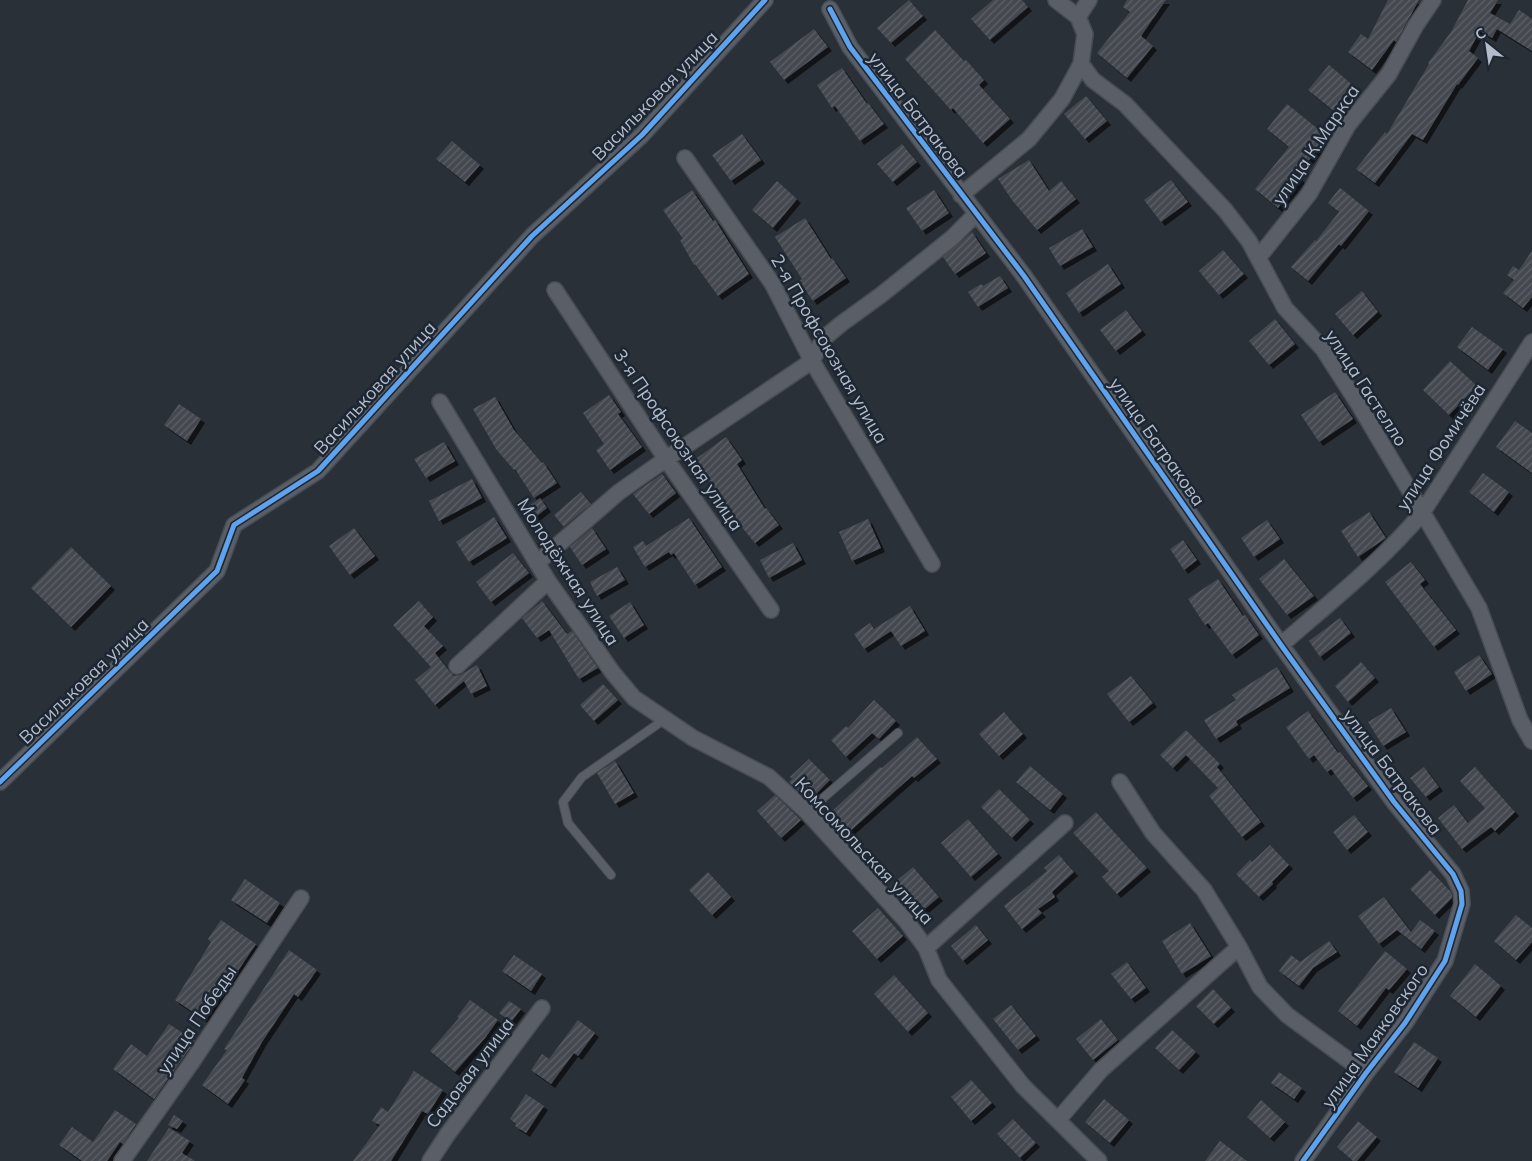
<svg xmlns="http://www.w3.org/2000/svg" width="1532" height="1161" font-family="Mulish,sans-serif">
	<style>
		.building { fill: url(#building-hatch); filter: url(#shadow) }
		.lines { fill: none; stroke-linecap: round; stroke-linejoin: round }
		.lane-casing { stroke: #484c53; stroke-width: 10 }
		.street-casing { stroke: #484c53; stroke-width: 18 }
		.lane { stroke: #5a5e66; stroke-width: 8 }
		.street { stroke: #5a5e66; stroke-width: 15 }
		.cycleway-casing { stroke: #1d2633; stroke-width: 8 }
		.cycleway { stroke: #60a3ed; stroke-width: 5 }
		.labels { text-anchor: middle; stroke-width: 5; stroke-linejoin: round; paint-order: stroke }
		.street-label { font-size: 18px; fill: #b4bcc9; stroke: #1d2633 }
	</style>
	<defs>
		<pattern id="building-hatch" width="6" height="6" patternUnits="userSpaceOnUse" patternTransform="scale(1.25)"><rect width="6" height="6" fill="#444950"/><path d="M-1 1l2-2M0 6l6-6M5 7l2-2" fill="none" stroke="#5d6168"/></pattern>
		<filter id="shadow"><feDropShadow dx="4" dy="4" stdDeviation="0" flood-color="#0009"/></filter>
	</defs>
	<rect width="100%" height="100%" fill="#2a3038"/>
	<!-- building -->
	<path class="building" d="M909,0L923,16L891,43L877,28Z
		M993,0H1022L1028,7L990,40L971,19Z
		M1127,0H1166L1141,36L1153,46L1127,78L1097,53L1130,12L1123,7Z
		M1388,0H1419L1396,42L1394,40L1372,70L1348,52L1361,34L1368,39Z
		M1468,0H1498L1490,13L1510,24L1519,10L1532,19V51L1497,29L1492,38L1480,31L1469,51L1478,58L1458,85L1457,84L1423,140L1412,134L1375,183L1356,169L1385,132L1387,134L1429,64L1428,63L1451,32Z
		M814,29L828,47L784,80L770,62Z
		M935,30L964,61L966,60L984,80L979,85L1010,119L983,143L953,108L951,110L905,59Z
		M1329,65L1356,88L1335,112L1308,90Z
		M842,68L867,104L868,103L884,124L860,141L835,106L832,108L817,85Z
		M1086,96L1107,121L1085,139L1064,114Z
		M1287,104L1328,137L1297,175L1301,179L1278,208L1255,189L1289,147L1267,129Z
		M742,134L761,160L731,181L712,155Z
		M452,141L480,165L465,182L436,159Z
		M902,144L917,162L893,182L877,164Z
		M1029,160L1049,191L1061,181L1076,199L1037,230L1012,200L998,179Z
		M1171,180L1188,202L1161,222L1144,200Z
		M777,181L797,199L773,228L752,210Z
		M1340,188L1369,211L1341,246L1339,244L1308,281L1291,267L1315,240L1316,241L1339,212L1328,203Z
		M692,190L713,221L715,220L749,274L718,296L695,264L694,265L680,240L683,239L663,210Z
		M934,190L949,213L922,231L906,208Z
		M805,218L831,259L832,258L846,278L813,301L799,281L802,279L775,237Z
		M1082,229L1093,247L1060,266L1049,248Z
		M972,232L986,253L955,274L943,257Z
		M1223,250L1244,274L1219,295L1199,271Z
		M1532,251V297L1523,308L1503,293L1514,280L1507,275L1513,266L1519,270Z
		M1108,264L1121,284L1079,313L1066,293Z
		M1000,276L1008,288L978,307L968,292L981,284L983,286Z
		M1362,291L1378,312L1353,335L1335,314Z
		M1126,310L1142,331L1116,351L1100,330Z
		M1275,319L1295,344L1269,365L1249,341Z
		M1472,327L1503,349L1488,370L1457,347Z
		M1450,361L1477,386L1449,415L1423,390Z
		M1335,392L1353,419L1319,442L1301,415Z
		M609,395L621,412L618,414L642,447L610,470L596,450L604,444L583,413Z
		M495,397L514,430L542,463L543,462L557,483L534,498L515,469L514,470L496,449L473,409Z
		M179,404L201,419L187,441L164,425Z
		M1515,421L1532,433V473L1496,447Z
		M726,437L742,460L737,464L765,509L766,508L779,525L755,543L730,513L715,489L694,460Z
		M444,442L455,461L426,478L414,459Z
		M1483,473L1509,492L1494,512L1469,492Z
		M662,474L676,493L649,514L633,494Z
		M472,479L482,498L439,521L429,501Z
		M581,492L591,504L564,527L554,515Z
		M540,498L547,508L533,519L525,509Z
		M1369,512L1386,538L1358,557L1341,531Z
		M494,517L507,538L469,562L456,542Z
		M689,518L722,567L695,585L674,553L671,555L669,552L645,567L633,547L643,541L646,546Z
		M868,519L881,548L852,561L839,532Z
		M1267,520L1280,539L1254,557L1241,538Z
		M354,528L375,556L350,575L329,546Z
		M592,528L606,549L582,565L570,547Z
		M1183,540L1197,560L1184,570L1170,549Z
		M793,543L802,560L769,578L760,560Z
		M71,547L111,586L71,627L31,588Z
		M513,553L529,573L491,602L476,582Z
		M1284,559L1314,596L1287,615L1259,579Z
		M1411,562L1425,580L1420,584L1456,630L1434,647L1385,582Z
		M617,567L625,580L597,596L590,582Z
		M1218,579L1243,616L1245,615L1259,635L1232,655L1208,623L1205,625L1188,599Z
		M419,601L433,617L424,626L443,646L435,653L450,672L454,676L460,675L477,665L487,686L471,694L464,681L435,705L415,680L431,667L393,625Z
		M542,601L567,634L572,631L598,668L579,679L549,630L537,638L522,618Z
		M630,602L644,625L624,638L609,616Z
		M910,606L925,631L901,646L891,631L864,649L854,634L870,623L874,629Z
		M1340,618L1351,633L1320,657L1309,641Z
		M1479,655L1492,674L1466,691L1454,672Z
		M1361,662L1375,678L1348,702L1335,686Z
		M1277,667L1290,688L1236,721L1238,725L1216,739L1204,720L1236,700L1232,695Z
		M1131,676L1153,703L1129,722L1107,694Z
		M603,684L618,700L594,721L580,705Z
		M874,700L896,721L879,739L872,733L846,757L831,740L846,726L848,728Z
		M1391,708L1406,732L1383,746L1368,722Z
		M1308,711L1338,753L1340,752L1368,786L1353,798L1331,769L1327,772L1314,755L1309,759L1286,727Z
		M1004,712L1023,734L999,756L979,734Z
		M1186,730L1220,764L1217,767L1261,822L1242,837L1209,796L1218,788L1186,755L1173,768L1160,755Z
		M917,737L937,759L914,778L912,776L848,833L830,813L880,767L882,768Z
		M809,759L830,780L809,801L789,782L792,779L790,777Z
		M615,761L634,793L615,804L597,773Z
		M1030,766L1063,794L1050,810L1016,782Z
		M1424,767L1439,787L1426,797L1410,778Z
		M1475,767L1515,812L1495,831L1491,827L1462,849L1438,818L1454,805L1468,823L1485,808L1460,781Z
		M999,789L1030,820L1012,838L981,807Z
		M775,795L801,820L781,838L757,811Z
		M1096,812L1147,868L1117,894L1102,877L1109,871L1073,833Z
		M1354,815L1368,832L1347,850L1333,832Z
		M968,819L998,854L971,877L941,843Z
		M1270,845L1289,865L1272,882L1273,884L1259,897L1236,874L1250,860L1252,862Z
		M1059,855L1074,872L1052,892L1055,897L1038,909L1042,913L1022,929L1004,906L1047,871L1044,868Z
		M913,867L939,897L920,913L894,883Z
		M1430,870L1452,893V898L1435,915L1410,889Z
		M708,872L731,897L712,915L689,890Z
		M245,879L280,903L267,923L231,900Z
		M1384,897L1411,932L1420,920L1435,931L1421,949L1397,930L1379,944L1358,916Z
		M878,908L903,936L877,959L852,931Z
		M1516,915L1532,928V942L1516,960L1494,941Z
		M221,920L256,944L205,1020L175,1000L211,942L208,939Z
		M1190,923L1211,956L1182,974L1162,941Z
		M976,925L988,940L963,961L951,946Z
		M1329,941L1337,952L1313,968L1299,986L1279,971L1291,955L1300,962Z
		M289,950L317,970L298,997L294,994L262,1042L242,1078L245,1080L228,1104L202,1085L227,1050L224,1049L238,1028Z
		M1385,951L1407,969L1389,990L1386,988L1357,1026L1338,1011Z
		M514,955L542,974L531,991L502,971Z
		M1127,962L1146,988L1131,999L1111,974Z
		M1475,964L1501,986L1476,1017L1450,996Z
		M894,975L928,1013L908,1032L874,994Z
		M1213,989L1231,1008L1214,1024L1196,1006Z
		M470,1000L498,1020L485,1038L455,1072L430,1051L459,1018L457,1017Z
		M509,1001L521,1009L511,1022L499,1013Z
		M1011,1005L1036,1036L1018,1050L993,1019Z
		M1101,1019L1118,1040L1093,1060L1076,1039Z
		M578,1020L595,1033L578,1056L574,1053L551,1084L531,1070L542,1054L549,1059Z
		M169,1024L195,1041L154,1099L113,1069L131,1044L147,1056Z
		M1172,1030L1196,1052L1179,1070L1155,1048Z
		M1414,1042L1438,1058L1418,1088L1394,1072Z
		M414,1071L443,1090L428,1114L422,1111L391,1161H353L380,1125L372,1121L381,1107L388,1112Z
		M1279,1072L1302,1088L1294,1099L1271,1083Z
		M971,1080L992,1103L971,1121L951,1097Z
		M526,1094L544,1106L526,1133L515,1126L516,1124L510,1119Z
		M1104,1099L1129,1120L1110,1143L1085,1122Z
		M1261,1100L1285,1122L1270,1138L1247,1117Z
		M115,1110L136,1124L123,1144L120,1142L107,1161H82L59,1145L72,1127L93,1142Z
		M174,1115L183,1121L177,1129L168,1125Z
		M1013,1119L1036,1143L1020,1158L997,1134Z
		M1358,1121L1377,1137L1357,1161H1353L1337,1147Z
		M169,1128L190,1141L182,1153L195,1161H147Z
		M1220,1141L1247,1161H1205Z"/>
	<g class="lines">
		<defs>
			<path id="lane" d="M807,812L898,733
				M611,875L568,823L563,802L582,777L665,719"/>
			<path id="street" d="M1056,0L1078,17L1085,34L1081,64L1093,80L1125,104L1225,210L1249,241L1285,308L1323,349L1359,405L1479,608L1520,720L1532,741
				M830,9L850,47L1024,276L1281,645L1394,802L1453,874L1461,891L1462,904L1445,961L1405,1023L1366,1073L1303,1161
				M1078,17L1089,0
				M685,158L772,283L812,361L932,564
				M961,195L1029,139L1062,99L1081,64
				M1258,258L1309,194L1348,125L1389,74L1416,25L1433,0
				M555,290L666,459L771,610
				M440,402L548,581L613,673L634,698L693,738L769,777L807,812L907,922L926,948L939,980L1023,1086L1099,1161
				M537,563L619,492L666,459L812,361L823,339L841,324L881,295L952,238L976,214
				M1281,645C1329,603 1381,562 1422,513L1532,342
				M457,666L548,581
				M0,782L217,571L234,525L318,471L532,236L642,135L765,0
				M1120,782L1153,833L1204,890L1239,947L1260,987L1287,1015L1366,1073
				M926,948L1065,823
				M1058,1120L1101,1070L1239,947
				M122,1161L192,1062L301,898
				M430,1161L447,1135L542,1008"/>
		</defs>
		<!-- lane casing -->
		<use href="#lane" class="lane-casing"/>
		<!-- street casing -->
		<use href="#street" class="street-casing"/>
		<!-- lane -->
		<use href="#lane" class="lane"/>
		<!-- street -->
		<use href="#street" class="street"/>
		<defs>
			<path id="cycleway" d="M830,9L850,47L1024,276L1281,645L1394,802L1453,874L1461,891L1462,904L1445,961L1405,1023L1366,1073L1303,1161
				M0,782L217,571L234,525L318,471L532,236L642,135L765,0"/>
		</defs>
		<!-- cycleway casing -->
		<use href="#cycleway" class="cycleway-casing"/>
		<!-- cycleway -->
		<use href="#cycleway" class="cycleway"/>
	</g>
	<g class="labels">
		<!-- street labels -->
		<g class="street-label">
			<text transform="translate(655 96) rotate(-46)" y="6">Васильковая улица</text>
			<text transform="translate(918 115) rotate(53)" y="6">улица Батракова</text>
			<text transform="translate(1316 145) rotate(-56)" y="6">улица К.Маркса</text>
			<text transform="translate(829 349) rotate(60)" y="6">2-я Профсоюзная улица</text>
			<text transform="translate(375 388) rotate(-48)" y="6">Васильковая улица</text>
			<text transform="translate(1366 388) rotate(57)" y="6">улица Гастелло</text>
			<text transform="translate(678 440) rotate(56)" y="6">3-я Профсоюзная улица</text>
			<text transform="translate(1157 442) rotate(55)" y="6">улица Батракова</text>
			<text transform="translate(1441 447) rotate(-57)" y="6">улица Фомичёва</text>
			<text transform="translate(568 572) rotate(57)" y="6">Молодёжная улица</text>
			<text transform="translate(84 681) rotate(-44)" y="6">Васильковая улица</text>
			<text transform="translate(1392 772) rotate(53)" y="6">улица Батракова</text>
			<text transform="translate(864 851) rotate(47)" y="6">Комсомольская улица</text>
			<text transform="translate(197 1020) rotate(-56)" y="6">улица Победы</text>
			<text transform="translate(1375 1036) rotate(-55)" y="6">улица Маяковского</text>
			<text transform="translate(470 1073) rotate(-53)" y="6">Садовая улица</text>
		</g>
	</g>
	<!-- north arrow -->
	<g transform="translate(1487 45) rotate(330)" stroke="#1d2633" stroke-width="4" paint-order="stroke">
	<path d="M0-4L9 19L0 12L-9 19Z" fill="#b4bcc9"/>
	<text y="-8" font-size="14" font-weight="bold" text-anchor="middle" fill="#b4bcc9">С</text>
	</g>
</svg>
